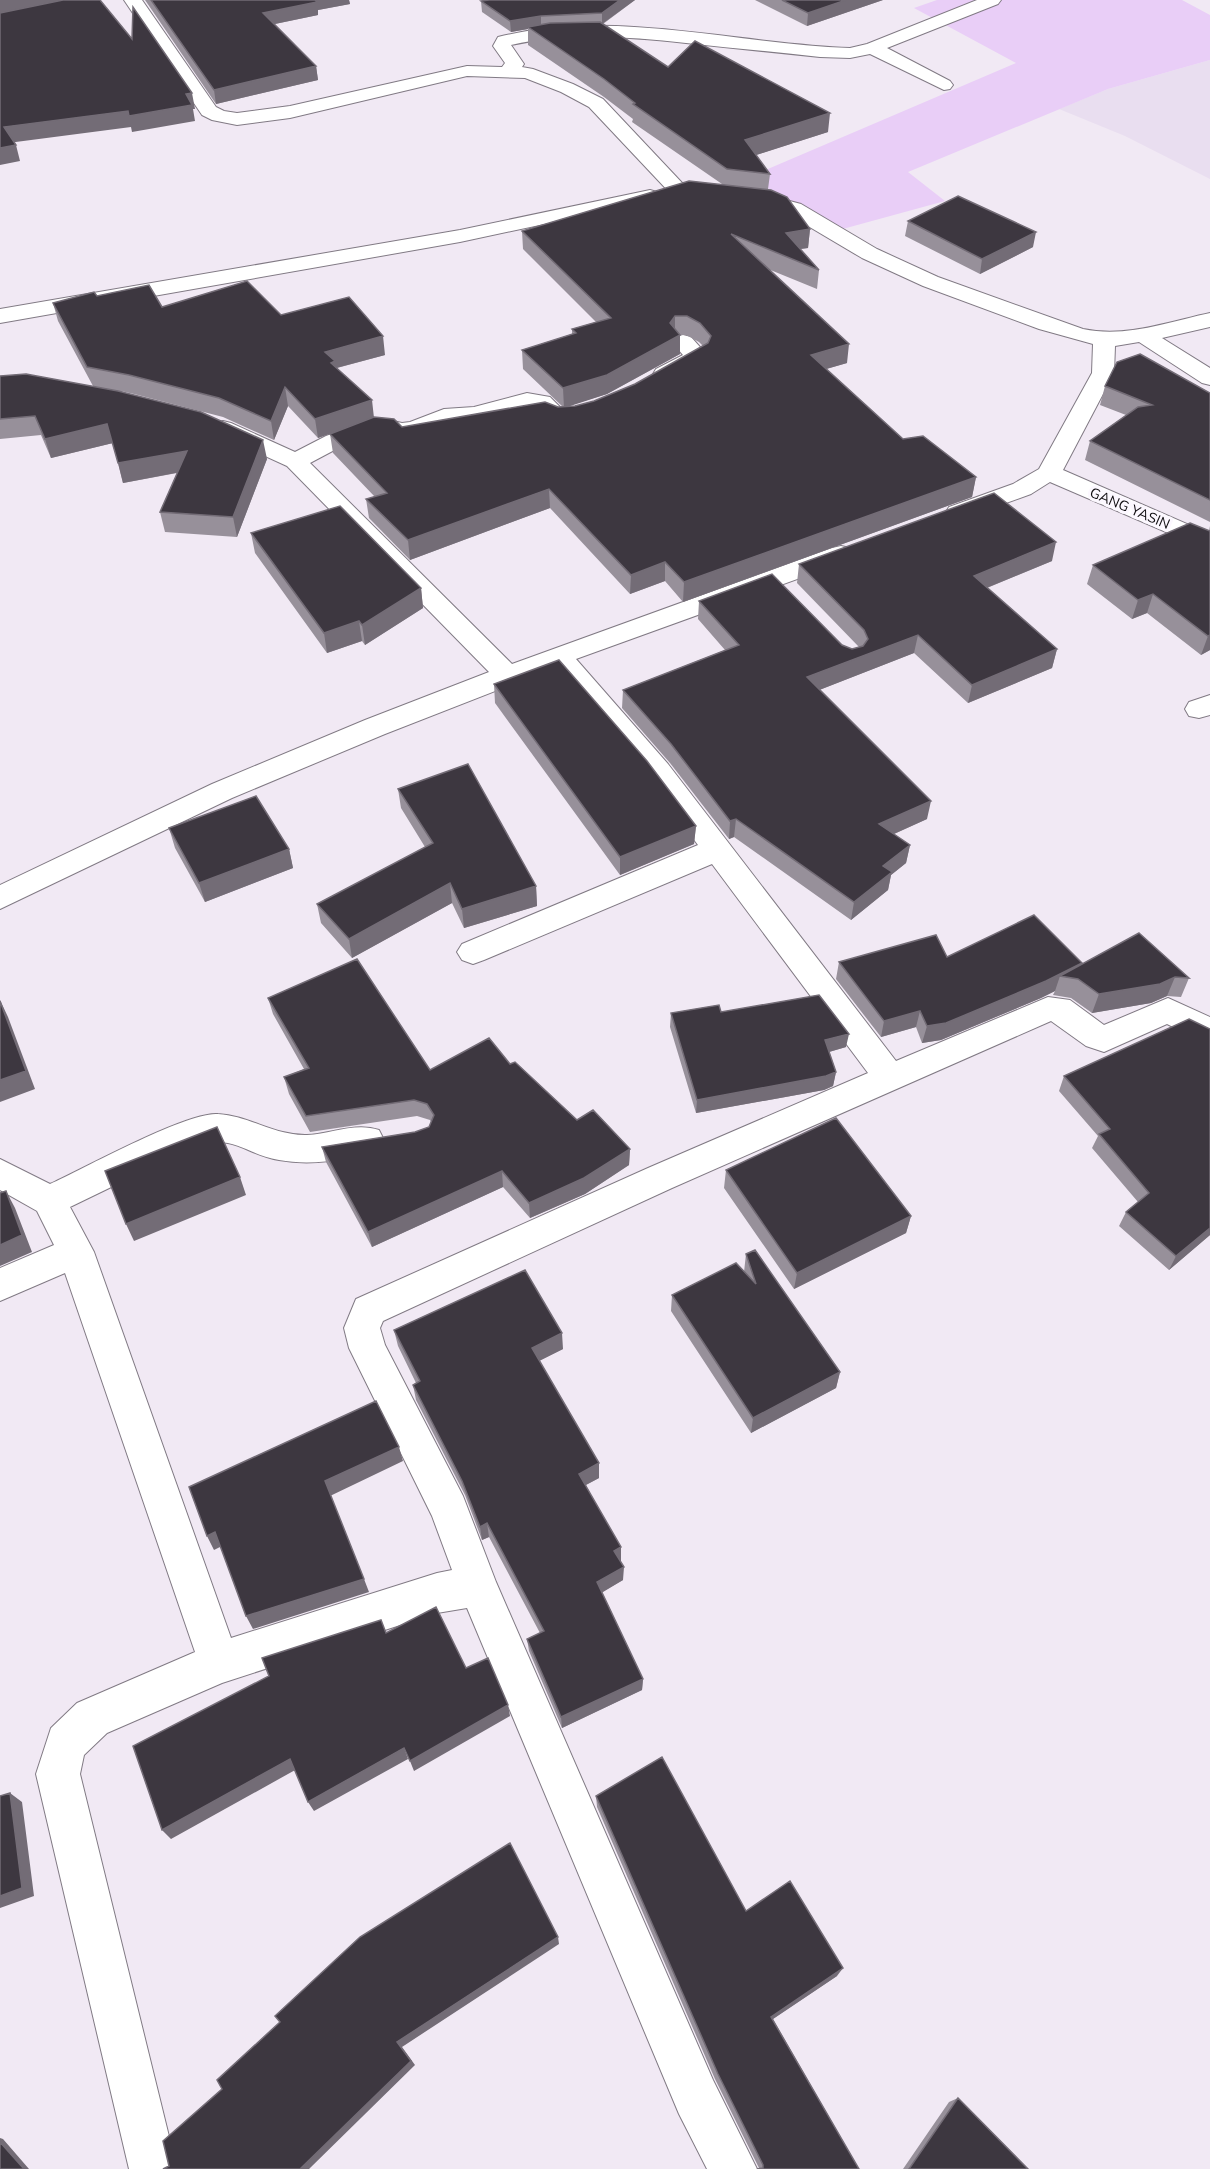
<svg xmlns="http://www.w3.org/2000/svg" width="1210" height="2169" font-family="Mulish,sans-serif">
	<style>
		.built { fill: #e9def0 }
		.green { fill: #e9cef7 }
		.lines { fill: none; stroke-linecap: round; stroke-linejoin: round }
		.street-casing { stroke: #817a84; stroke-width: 2 }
		.street { fill: #fff; fill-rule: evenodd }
		.wall { fill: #97909a; fill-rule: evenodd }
		.shaded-wall { fill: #736c76 }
		.building { fill: #3d3740; stroke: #736c76; stroke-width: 1.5 }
		.labels { text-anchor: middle; stroke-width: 6; stroke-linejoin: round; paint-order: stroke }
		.far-street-label { font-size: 14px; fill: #100e11; stroke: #fcf8ff }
	</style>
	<rect width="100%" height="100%" fill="#f1e9f4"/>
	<!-- built -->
	<path class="built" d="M1210,60V179L1125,136L1059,109L1108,89Z"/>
	<!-- green -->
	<path class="green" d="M937,0H1182L1210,15V60L1108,89L908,172L945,201L839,230L749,177L1016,63L914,8Z"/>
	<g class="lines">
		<defs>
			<path id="street" d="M124,0H142L216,107L224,111L237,113L290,106L467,66L502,67L505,63L493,46L498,37C614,8 733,44 850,48L867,44L977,0H1001L998,4L887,48L950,81L953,85L950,89L944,90L870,54L850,58L820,57C776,52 731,48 686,43C628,37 570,32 511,45L524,64L522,67L533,69L573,84L603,99L685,186L688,190L685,194H671L589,107L561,92L525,78L467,76L290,118L237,125L212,120L202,115Z
				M650,190L657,192L660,196L657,200L460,242L0,323V309L460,230Z
				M752,191L801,204L877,249L938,277L1083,329C1126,338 1168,322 1210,313V327L1162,338L1210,368V385L1202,383L1139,342L1115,346L1114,373L1063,470L1210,534V551L1050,482L1031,494L967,517L958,519L949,517L946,512L949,507L1013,484L1039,469L1092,373L1093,344L1039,329L923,286L862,258L786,213L745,201L742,197L745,193Z
				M683,335L691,337L708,356L705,361C690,369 673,383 656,379L653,374L656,369L683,355L672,342L675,337Z
				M527,393L550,397L563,410L579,406L587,408L591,413L587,418C563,425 553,430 535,408L527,407L475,421L448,423L415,435L402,437L376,434L342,446L310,463L512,664L832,548L841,546L850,548L854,554L850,560L576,659L668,764L896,1061L1048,997L1070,1000L1104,1025L1168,998L1210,1017V1045L1167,1024L1104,1052L1086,1046L1051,1021L672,1188L383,1321L380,1328L385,1345L463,1496L496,1582L713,2080L757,2169H707L679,2114L467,1608L437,1613L222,1683L107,1733L84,1755L80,1774L177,2169H129L36,1774L51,1728L77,1703L195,1652L65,1273L0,1301V1268L54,1245L37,1211L0,1190V1159L50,1184C83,1169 188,1111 218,1114C250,1116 275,1136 307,1135C331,1134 355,1122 379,1130L384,1140L379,1150C349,1160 311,1166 279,1160C247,1155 237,1136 200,1144L70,1207L94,1252L231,1638L437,1573L452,1570L432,1516L349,1348L344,1328L356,1299L648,1168L868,1073L712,864L484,960L473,964L462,960L457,952L462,944L698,845L648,778L554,668L385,734L232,798L0,909V885L212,784L365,720L489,672L287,466L215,433L211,428L215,423L223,421L231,423L295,452L326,436L365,422L384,419L402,423L410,422L444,409L474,407Z
				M1210,695V715L1199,718L1189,716L1185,709L1189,702Z"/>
		</defs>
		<!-- street casing -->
		<use href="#street" class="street-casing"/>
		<!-- street -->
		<use href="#street" class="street"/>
	</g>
	<!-- wall -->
	<path class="wall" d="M145,0H349L350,4L318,10V15L275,24L316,66L318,80L216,104Z
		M635,0L603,24L668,67L828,132L756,155L770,174L768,189L810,229L808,248L800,249L819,270L817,289L768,269L847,363L826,369L903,439L976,477L972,497L683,602L665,581L630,594L550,508L410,560L369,518L366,499L375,497L333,453L330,434L345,428L318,438L288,406L274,440L223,417L134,394L121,391L267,459L237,537L165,532L160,512L177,473L123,483L113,443L51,458L41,435L0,439V376L93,386L58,321L53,303L97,296L162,307L281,315L385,355L337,368L374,417L402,427L563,407L523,369L522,350L572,334V329L596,322L523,249L522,231L722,184L632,122L633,119L604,97L528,45V29L511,32L482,12L481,1ZM680,335H686L699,342L703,346L635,384L594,401L575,406H568L607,394L680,354Z
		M755,0H883L807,26Z
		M908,221L1033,247L980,274L905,236Z
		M1105,386L1210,393V522L1085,460L1090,441L1126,415L1100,405Z
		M1210,526V650L1201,655L1147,613L1132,619L1087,584L1093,565L1209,531Z
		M251,533L421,588L423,608L365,645L362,641L327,653L255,553Z
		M1052,561L987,588L1057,649L1052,668L968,703L914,653L819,690L927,819L894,834L910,845L906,863L891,875L888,890L851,920L734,837L729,839L670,763L622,708L623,690L725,650L698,619L699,601L852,649L859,647L797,583L799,564Z
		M494,684L696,826L694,844L620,875L495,703Z
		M398,789L536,886L537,906L464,928L452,903L352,958L321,923L317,904L425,847L401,808Z
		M169,828L289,849L293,868L205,902L175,848Z
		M839,962L1082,963L1081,965L1189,978L1181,997L1167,996L1151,1003L1092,1013L1071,998L1053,995L1055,991L1041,998L941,1040L922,1043L916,1027L881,1037L836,979Z
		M268,998L430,1070L510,1064L577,1120L630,1149L629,1165L585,1194L530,1218L503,1187L372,1247L326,1162L322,1147L415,1132L429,1127L431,1122L430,1120L417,1116L310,1132L289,1094L284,1077L304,1069L273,1014Z
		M721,1012L846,1047L829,1052L836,1072L833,1086L824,1090L696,1113L670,1027L671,1013Z
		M1210,1029V1235L1169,1270L1119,1226L1126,1212L1138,1202L1092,1148L1098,1136L1059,1091L1064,1076Z
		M726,1170L911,1216L906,1233L794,1289L724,1188Z
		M746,1254L840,1372L836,1388L751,1433L671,1311L672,1295L744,1272Z
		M394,1330L563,1349L539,1361L599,1478L586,1485L621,1561H620L623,1580L602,1592L643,1679L642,1690L562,1728L529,1651L527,1639L540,1633L489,1537L482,1540L465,1495L416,1400L413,1385L416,1383L398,1346Z
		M596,1796L746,1911L837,1976L773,2019L859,2169H756L759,2168L715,2079L597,1807Z
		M958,2098L1028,2169H903L949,2102Z"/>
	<!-- shaded-wall -->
	<path class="shaded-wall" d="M0,0H69L0,16Z
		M313,0H349L350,4L318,10V15L265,26L263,13Z
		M620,0H635L602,24V13Z
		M846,0H883L807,26L808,13Z
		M541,16V27H528V29L511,32L510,21Z
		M316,66L318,80L216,104L214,90Z
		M192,93L195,109H193L195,121L132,132L131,127L8,143L4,127Z
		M830,113L828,132L744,159L745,140Z
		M16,145L20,161L0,165V148Z
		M810,229L808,248L784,251L786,233Z
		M1036,232L1033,247L980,274L982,259Z
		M675,316V335H680V354L607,394L564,408L563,388L670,323Z
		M383,336L385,355L336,368L338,380L325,352Z
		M849,344L847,363L809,374L811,355Z
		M285,387L288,406L274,440L271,421Z
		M372,400L374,418L318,438L315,419Z
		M107,424L113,443L51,458L45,439Z
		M263,440L267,459L237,537L233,517Z
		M187,451L191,470L123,483L118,463Z
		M976,477L972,497L683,602L684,582Z
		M549,489L550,508L410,560L408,540Z
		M1056,542L1052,561L969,595L974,576Z
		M665,562V581L630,594L631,575Z
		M421,588L423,608L365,645L362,625Z
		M1153,594L1147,613L1132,619L1138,600Z
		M359,621L362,641L327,653L324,633Z
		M918,635L914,653L804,696L807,677Z
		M1210,635V650L1201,655L1208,636Z
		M1057,649L1052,668L968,703L972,685Z
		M931,801L927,819L876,842L879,824Z
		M736,819L734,837L729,839L730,821Z
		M696,826L694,844L620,875V857Z
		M910,845L906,863L891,875L888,890L851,920L854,902L883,866Z
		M289,849L293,868L205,902L199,883Z
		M450,883L452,903L352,958L349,939Z
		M536,886L537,906L464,928L462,909Z
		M1082,963L1076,979L1060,976L1055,991L1041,998L941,1040L922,1043L927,1026Z
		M1175,977L1167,996L1151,1003L1092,1013L1099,994Z
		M0,1000L8,1017L35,1089L0,1102Z
		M920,1011L916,1027L881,1037L884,1021Z
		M849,1034L846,1047L822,1054L825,1040Z
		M836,1072L833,1086L824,1090L696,1113L697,1100Z
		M630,1149L629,1165L585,1194L530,1218L529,1203Z
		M502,1171L503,1187L372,1247L368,1232Z
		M240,1177L246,1195L134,1241L126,1224Z
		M6,1191L15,1208L32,1252L0,1266V1245Z
		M911,1216L906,1233L794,1289L797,1273Z
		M1210,1228V1235L1169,1270L1176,1256Z
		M562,1333L563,1349L533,1364L532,1348Z
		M840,1372L836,1388L751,1433L753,1418Z
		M399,1447L403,1461L330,1496L325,1481Z
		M599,1463V1478L580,1488L579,1474Z
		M487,1523L489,1537L482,1540L480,1527Z
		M215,1532L222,1546L214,1550L207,1536Z
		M621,1547V1561L614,1564V1551Z
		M624,1567L623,1580L598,1595L597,1582Z
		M364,1579L369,1592L253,1629L246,1616Z
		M643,1679L642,1690L562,1728L561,1717Z
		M508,1705L510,1716L414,1771L410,1761Z
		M404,1748L408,1759L314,1811L308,1802Z
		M290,1759L297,1769L171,1839L162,1830Z
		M10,1793L22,1802L34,1896L0,1908V1896Z
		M558,1937L559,1944L402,2047L415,2065L309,2169H300L397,2042Z
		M843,1968L837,1976L767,2023L771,2017Z
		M0,2138L3,2139L29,2169H24L0,2142Z"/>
	<!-- building -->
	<path class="building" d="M63,0H100L132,39L133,7L192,93L186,94L192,105L129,116L128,111L4,127L16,145L0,148V13Z
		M151,0H315L317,2L263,13L316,66L214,90Z
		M489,0H620L602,13L541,16L510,21L481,1Z
		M782,0H846L808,13Z
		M600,22L668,67L695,41L830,113L745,140L770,174L727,169L633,104L635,103L604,79L528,27L550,23Z
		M689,181L771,190L787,197L810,229L786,233L819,270L731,234L849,344L811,355L903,439L923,436L976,477L684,582L665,562L631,575L549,489L408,540L366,499L387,493L330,434L374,417L394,419L402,427L545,402L558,407L575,406L594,401L635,384L708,343L711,336L700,323L687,316H675L670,323L680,335L607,375L563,388L522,350L576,333L572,329L611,318L522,231Z
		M958,196L1036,232L982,259L908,221Z
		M247,281L281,315L349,297L383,336L325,352L335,361L331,363L372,400L315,419L285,387L271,421L219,398L129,375L87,367L53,303L94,292L97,296L149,285L162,307Z
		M1140,354L1210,393V500L1090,441L1138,407L1152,405L1105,386L1117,362Z
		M26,374L118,391L201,412L263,440L233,517L160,512L187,451L118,463L107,424L45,439L35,416L0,419V376Z
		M994,493L1056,542L974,576L1057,649L972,685L918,635L807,677L931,801L879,824L910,845L883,866L892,872L854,902L736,819L730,821L671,744L623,690L739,645L699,601L772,574L842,645L852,649L863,646L868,639L864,630L799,564Z
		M340,506L421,588L362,625L359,621L324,633L251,533Z
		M1190,523L1210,531V635L1208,636L1153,594L1138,600L1093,565Z
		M559,660L647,761L696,826L620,857L494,684Z
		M468,764L536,886L462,909L450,883L349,939L317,904L433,843L398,789Z
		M256,796L289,849L199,883L169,828Z
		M1034,915L1082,963L1046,981L946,1023L927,1026L920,1011L884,1021L839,962L936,935L947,957Z
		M1139,933L1189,978L1175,977L1160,984L1099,994L1078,979L1060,976Z
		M357,959L430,1070L489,1038L510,1064L515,1062L577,1120L593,1110L630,1149L584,1178L529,1203L502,1171L368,1232L322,1147L415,1132L429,1127L434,1115L427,1104L414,1100L306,1116L284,1077L309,1068L268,998Z
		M819,995L849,1034L825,1040L836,1072L826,1076L697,1100L671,1013L719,1005L721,1012Z
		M0,1001L26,1071L0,1080Z
		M1189,1019L1210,1029V1228L1176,1256L1126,1212L1149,1193L1099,1134L1110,1129L1064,1076Z
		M836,1118L911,1216L797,1273L726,1170Z
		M217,1127L240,1177L126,1224L105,1171Z
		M6,1191L22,1235L0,1245V1193Z
		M755,1250L840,1372L753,1418L672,1295L736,1263L756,1284L746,1254Z
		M525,1270L562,1333L532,1348L599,1463L579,1474L621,1547L614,1551L624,1567L597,1582L643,1679L561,1717L527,1639L544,1631L487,1523L480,1527L462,1481L413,1385L420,1381L394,1330Z
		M376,1401L399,1447L325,1481L364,1579L246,1616L215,1532L207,1536L189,1487Z
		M436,1607L466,1668L488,1658L508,1705L410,1761L404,1748L308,1802L290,1759L162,1830L133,1746L269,1676L262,1658L381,1620L386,1633Z
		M662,1757L746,1911L790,1881L843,1968L771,2017L859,2169H757L763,2168V2165L718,2074L596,1796Z
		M10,1793L22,1888L0,1896V1796Z
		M510,1843L558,1937L397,2042L411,2061L300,2169H163L169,2166L163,2141L222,2089L217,2080L280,2022L275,2016L360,1937Z
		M958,2098L1028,2169H909Z
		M0,2142L24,2169H0Z"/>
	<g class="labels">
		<!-- far-street labels -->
		<g class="far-street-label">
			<text transform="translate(1130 508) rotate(23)" y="5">GANG YASIN</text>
		</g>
	</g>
</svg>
